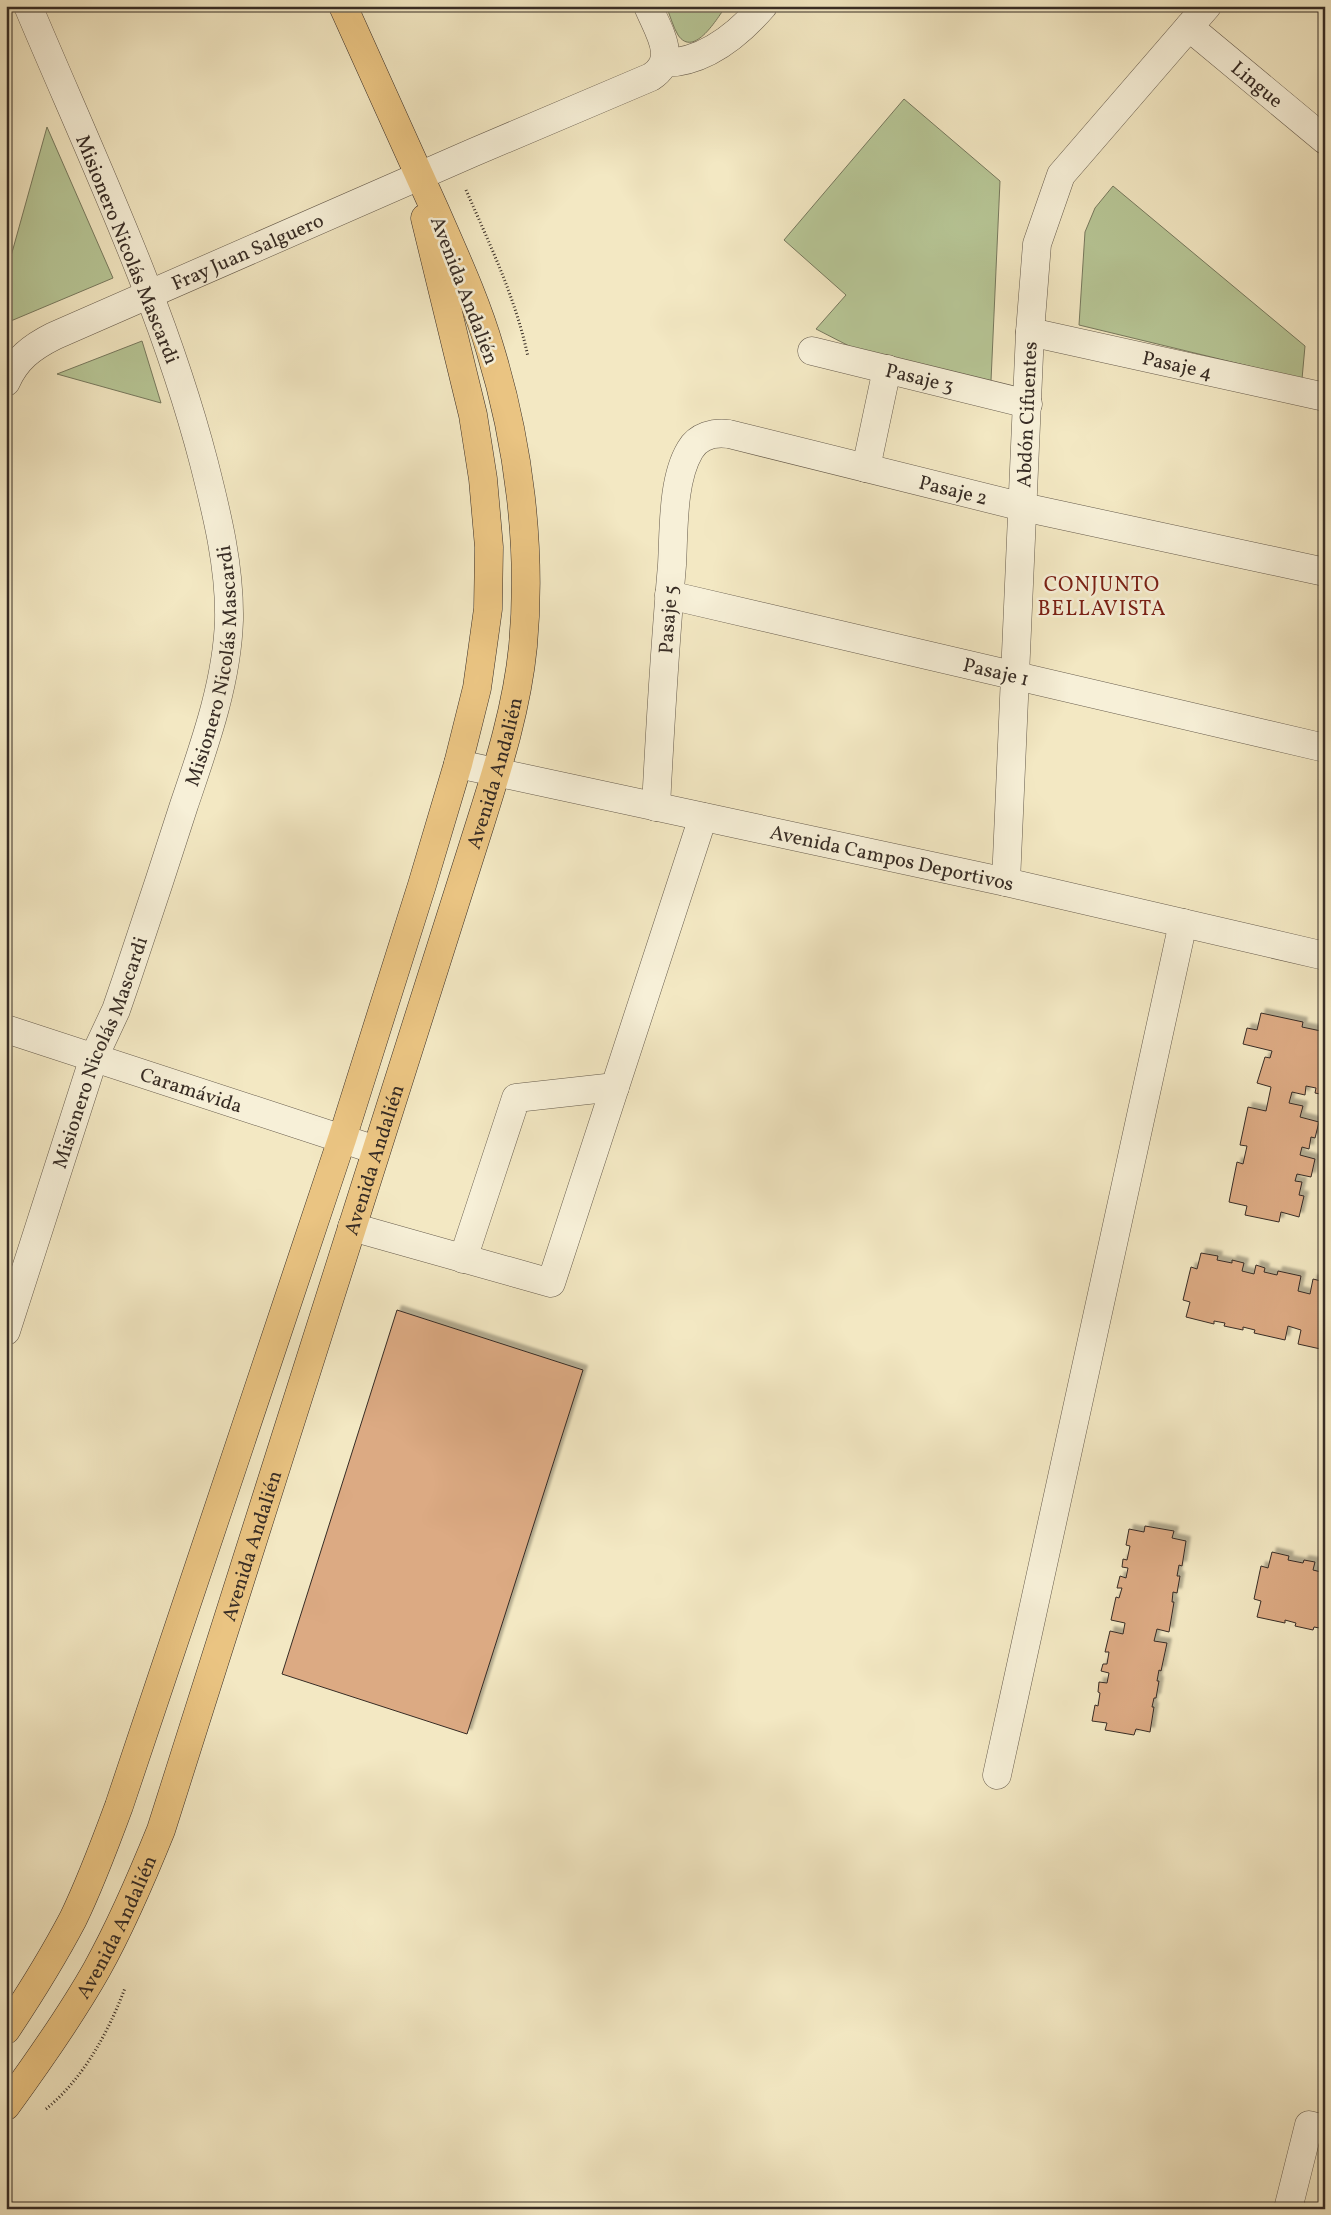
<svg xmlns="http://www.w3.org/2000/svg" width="1331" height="2215" font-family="Vollkorn,serif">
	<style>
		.green { fill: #b7c696; stroke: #77795e }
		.building { fill: #dcaa83; stroke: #372c25; filter: url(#shadow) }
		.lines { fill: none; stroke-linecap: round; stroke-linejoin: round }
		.minor-casing { stroke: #665b4c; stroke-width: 29 }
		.major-casing { stroke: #372c25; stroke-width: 29 }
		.path { stroke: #372c25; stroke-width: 3; stroke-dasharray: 1 2.5; stroke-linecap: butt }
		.minor { stroke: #f7f0d8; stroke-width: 28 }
		.major { stroke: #eac482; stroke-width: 28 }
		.labels { text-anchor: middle; stroke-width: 5; stroke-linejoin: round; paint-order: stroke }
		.street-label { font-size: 20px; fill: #372c25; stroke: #f7f0d8 }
		.neighbourhood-label { font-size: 21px; letter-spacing: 1px; fill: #7a1f14; stroke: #f7f0d8 }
	</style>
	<defs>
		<filter id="shadow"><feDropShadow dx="4.5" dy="-4.5" stdDeviation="1" flood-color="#0004"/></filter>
	</defs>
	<rect width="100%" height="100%" fill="#f3e8c3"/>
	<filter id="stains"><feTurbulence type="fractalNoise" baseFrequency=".004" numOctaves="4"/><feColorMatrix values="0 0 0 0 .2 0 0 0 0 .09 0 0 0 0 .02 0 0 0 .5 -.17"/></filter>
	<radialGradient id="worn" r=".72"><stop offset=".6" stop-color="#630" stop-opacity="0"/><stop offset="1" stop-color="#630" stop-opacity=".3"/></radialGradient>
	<!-- green -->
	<path class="green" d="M666,6H726C718,17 694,59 678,35C673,27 670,15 666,6Z
		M904,99L1000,181L991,381L851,347L816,329L846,295L784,240Z
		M47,127L113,278L6,323V274Z
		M1113,186L1305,346L1302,379L1079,325L1085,232L1095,208Z
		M142,341L161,403L57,374Z"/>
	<!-- building -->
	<path class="building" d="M1261,1013L1303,1022L1302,1027L1321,1031L1322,1027H1325V1095L1315,1093L1316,1088L1306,1086L1305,1095L1292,1092L1289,1103L1303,1106L1300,1117L1319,1122L1315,1138L1311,1137L1309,1149L1302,1147L1300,1155L1315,1159L1311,1177L1297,1174L1295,1181L1302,1182L1299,1195L1304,1196L1299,1217L1281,1212L1279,1222L1245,1215L1247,1206L1229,1202L1237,1162L1243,1164L1247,1146L1240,1145L1248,1107L1266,1111L1271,1087L1257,1083L1265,1057L1270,1058L1272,1051L1243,1044L1247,1028L1257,1030Z
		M1201,1253L1218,1256L1217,1260L1232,1263V1260L1244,1263L1242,1271L1254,1274L1256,1265L1265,1268L1264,1272L1277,1275L1278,1271L1301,1276L1298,1291L1310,1294L1313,1279L1325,1282V1350L1298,1344L1301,1330L1288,1326L1285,1340L1254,1333L1255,1330L1243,1327V1330L1224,1326L1225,1323L1214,1321V1324L1186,1317L1190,1302L1183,1300L1191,1267L1197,1269Z
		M397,1310L583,1370L467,1734L282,1674Z
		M1145,1526L1174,1531L1172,1538L1186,1541L1182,1566L1179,1565L1177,1576H1180L1177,1593L1173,1592L1172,1602H1174L1169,1632L1157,1629L1154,1641L1167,1643L1161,1671L1159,1670L1157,1681H1159L1156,1698H1154L1152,1707H1154L1150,1732L1136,1729L1134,1735L1105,1730L1107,1723L1092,1721L1095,1705L1098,1706L1100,1693L1098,1692L1099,1682L1107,1683L1109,1673L1101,1671L1103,1664H1107L1109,1652H1105L1110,1631L1123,1634L1125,1623L1111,1620L1116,1597L1119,1598L1122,1588H1117L1120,1576L1126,1578L1128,1568L1122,1567L1123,1559L1127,1560L1130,1546L1126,1545L1129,1529L1144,1532Z
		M1272,1552L1289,1556L1288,1560L1303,1563L1304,1560L1315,1562L1313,1570L1325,1573V1629L1314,1627L1313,1630L1295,1626L1296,1623L1285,1620V1623L1257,1617L1261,1601L1254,1599L1261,1566L1268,1568Z"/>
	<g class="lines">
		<defs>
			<g id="minor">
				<path id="s1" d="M1189,27L1325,140"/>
				<path d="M665,63C705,62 737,36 763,6"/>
				<path id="s2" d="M1030,332L1325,397"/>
				<path id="s3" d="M812,351L1028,404"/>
				<path id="s4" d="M6,382C16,359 32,347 54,336L472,153L651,77C679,59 658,31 648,6"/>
				<path d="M866,468L887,369"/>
				<path id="s5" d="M669,595L1325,748"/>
				<path id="s6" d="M458,764L1006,882L1325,956"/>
				<path id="s7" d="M656,807C660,727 665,646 672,565C674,530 672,480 690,450C698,436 714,432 729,434L1023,507L1325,572"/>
				<path id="s8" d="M1006,882L1030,332L1037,244L1061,175L1207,6"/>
				<path id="s9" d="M6,1029L376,1150"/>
				<path d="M352,1227L551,1283L703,817"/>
				<path d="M463,1259L516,1098L615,1087"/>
				<path id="s10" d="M6,1331L94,1057L116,1010L126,981C146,922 165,864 184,805C204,746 227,683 229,620C230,567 217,514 204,463C163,305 91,156 28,6"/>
				<path d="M997,1775L1183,923"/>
				<path d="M1288,2209L1309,2125L1325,2129"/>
			</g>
			<g id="major">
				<path d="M6,2030C30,1994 53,1957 73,1919C91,1882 105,1844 119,1806L342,1139L422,885L458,764L477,688L488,609L489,547L483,479L473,415L425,218"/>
				<path id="s11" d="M6,2106C38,2062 70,2017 97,1969C122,1924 142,1877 161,1830L481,821C499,764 517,707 523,646C532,548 519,444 490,349C476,301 455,256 435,210C405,142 374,74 343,6"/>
			</g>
		</defs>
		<!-- minor casing -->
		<use href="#minor" class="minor-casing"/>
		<!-- major casing -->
		<use href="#major" class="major-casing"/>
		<!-- path -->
		<path class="path" d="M466,190C490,245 516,299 528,357
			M46,2109C83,2079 108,2033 125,1988"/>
		<!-- minor -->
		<use href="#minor" class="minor"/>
		<!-- major -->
		<use href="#major" class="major"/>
	</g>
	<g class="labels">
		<!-- street labels -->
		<g class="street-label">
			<text dy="7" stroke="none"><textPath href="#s1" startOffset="89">Lingue</textPath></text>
			<text transform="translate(128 249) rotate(68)" y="7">Misionero Nicolás Mascardi</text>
			<text dy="7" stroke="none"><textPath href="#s4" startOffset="279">Fray Juan Salguero</textPath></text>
			<text transform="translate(465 290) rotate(69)" y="7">Avenida Andalién</text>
			<text dy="7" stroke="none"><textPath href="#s2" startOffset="151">Pasaje 4</textPath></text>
			<text dy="7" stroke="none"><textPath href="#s3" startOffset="111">Pasaje 3</textPath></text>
			<text dy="7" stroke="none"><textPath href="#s8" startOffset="468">Abdón Cifuentes</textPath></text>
			<text dy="7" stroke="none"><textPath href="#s7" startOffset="636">Pasaje 2</textPath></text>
			<text dy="7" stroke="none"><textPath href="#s7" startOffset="188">Pasaje 5</textPath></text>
			<text dy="7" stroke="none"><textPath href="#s10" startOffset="699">Misionero Nicolás Mascardi</textPath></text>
			<text dy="7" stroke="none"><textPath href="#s5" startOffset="336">Pasaje 1</textPath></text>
			<text dy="7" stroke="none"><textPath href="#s11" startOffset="1426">Avenida Andalién</textPath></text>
			<text dy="7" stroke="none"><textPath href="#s6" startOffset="444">Avenida Campos Deportivos</textPath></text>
			<text dy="7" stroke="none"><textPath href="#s10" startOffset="294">Misionero Nicolás Mascardi</textPath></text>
			<text dy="7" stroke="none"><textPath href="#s9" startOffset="195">Caramávida</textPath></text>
			<text dy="7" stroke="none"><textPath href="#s11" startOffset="1021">Avenida Andalién</textPath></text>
			<text dy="7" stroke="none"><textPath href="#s11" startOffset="616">Avenida Andalién</textPath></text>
			<text dy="7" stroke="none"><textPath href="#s11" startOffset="211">Avenida Andalién</textPath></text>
		</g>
		<!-- neighbourhood labels -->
		<g class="neighbourhood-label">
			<text x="1102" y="591">CONJUNTO<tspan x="1102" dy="24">BELLAVISTA</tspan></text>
		</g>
	</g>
	<!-- margin -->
	<rect width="1331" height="2215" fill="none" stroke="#f3e8c3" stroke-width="25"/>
	<rect x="8" y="8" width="1316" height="2200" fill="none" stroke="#372c25" stroke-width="2.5"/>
	<rect x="12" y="12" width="1306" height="2190" fill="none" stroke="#372c25"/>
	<rect width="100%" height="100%" filter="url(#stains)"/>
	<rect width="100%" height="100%" fill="url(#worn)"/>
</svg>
